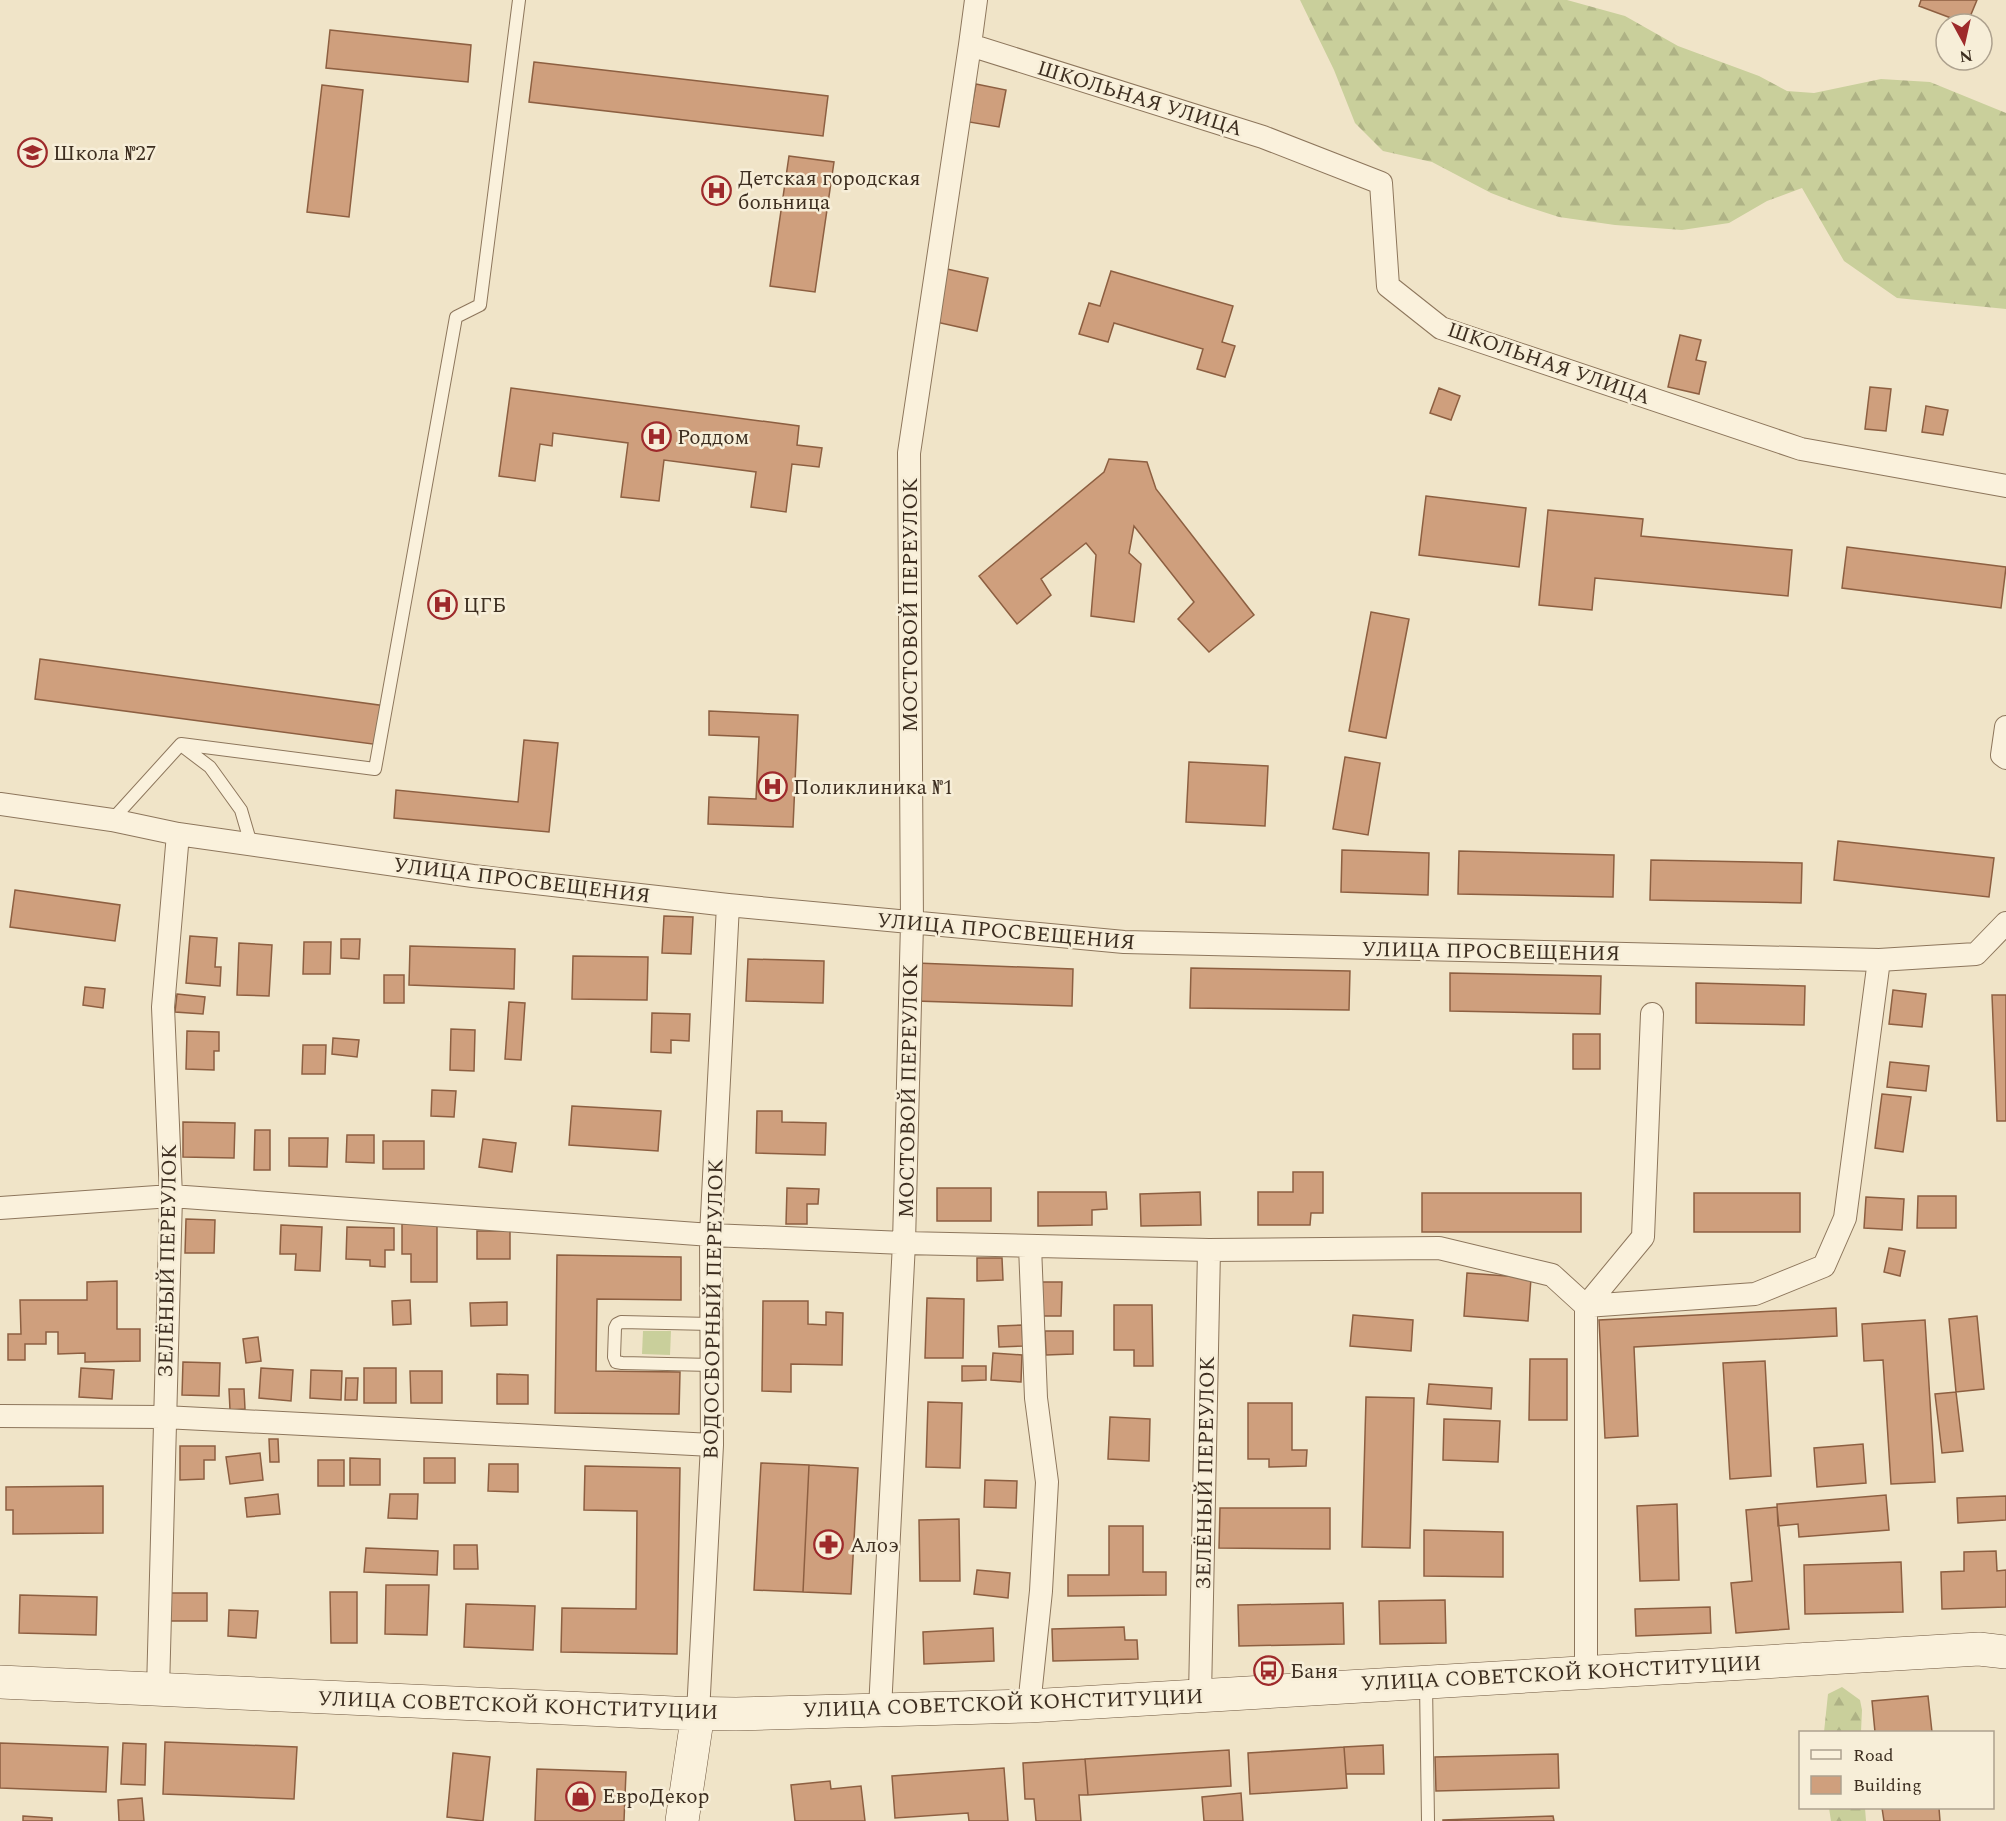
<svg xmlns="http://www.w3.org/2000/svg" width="2006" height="1821" font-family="Spectral,serif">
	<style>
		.green { fill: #c9cf9b }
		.forest { fill: url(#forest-firs) }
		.building { fill: #cf9f7d; stroke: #8d5f41; stroke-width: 1.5 }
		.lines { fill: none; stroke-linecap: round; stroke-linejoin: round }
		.service-casing { stroke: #8d765c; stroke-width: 14 }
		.minor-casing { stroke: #8d765c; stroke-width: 24 }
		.secondary-casing { stroke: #6f573f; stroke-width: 34 }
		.service { stroke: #faf1dc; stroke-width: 12 }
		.minor { stroke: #faf1dc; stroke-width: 22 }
		.secondary { stroke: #faf1dc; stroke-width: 33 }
		.labels { text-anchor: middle; stroke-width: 5; stroke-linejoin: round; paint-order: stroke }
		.street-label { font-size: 21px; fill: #3d2e20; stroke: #f7eed8 }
		.poi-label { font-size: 21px; fill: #3d2e20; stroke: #f7eed8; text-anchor: start }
	</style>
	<defs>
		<pattern id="forest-firs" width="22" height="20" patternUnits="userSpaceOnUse" patternTransform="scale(1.5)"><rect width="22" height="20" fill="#c9cf9b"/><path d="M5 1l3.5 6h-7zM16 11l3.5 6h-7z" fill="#aeb285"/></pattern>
	</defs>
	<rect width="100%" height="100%" fill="#f0e4c8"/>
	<!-- green -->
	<path class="green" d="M643,1331H671L670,1355L642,1354Z"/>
	<!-- forest -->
	<path class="forest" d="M1300,0H1567L1625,16L1678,46L1759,76L1787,91L1814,93L1881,79L1930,82L2006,113V309L1897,298L1844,261L1802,188L1767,201L1729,223L1682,230L1615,225L1559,217L1522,205L1491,193L1432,162L1383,151L1355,123L1334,70Z
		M1842,1687L1860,1700L1862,1710L1861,1732H1824L1828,1694Z
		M1829,1808H1865L1866,1821H1831Z"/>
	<!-- building -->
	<path class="building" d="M1921,0H1977L1967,24L1919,6Z
		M330,30L471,45L468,82L326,68Z
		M534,62L828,96L823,136L529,102Z
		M976,84L1006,90L999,127L969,122Z
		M322,85L363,90L349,217L307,212Z
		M789,156L834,162L815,292L770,286Z
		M947,269L988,278L977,331L936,322Z
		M1111,271L1233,306L1222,342L1235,346L1225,377L1197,369L1203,349L1114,323L1108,342L1079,334L1089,303L1100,306Z
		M1680,335L1701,340L1696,360L1706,362L1699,394L1668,387Z
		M1870,387L1891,389L1886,431L1865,429Z
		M511,388L799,426L797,445L822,448L819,467L792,464L786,512L751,507L756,472L664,460L659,501L621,497L628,443L553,433L552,446L540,444L535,481L499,476Z
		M1439,388L1460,396L1451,420L1430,413Z
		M1926,406L1948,410L1943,435L1922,432Z
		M1109,459L1147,462L1156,489L1254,615L1209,652L1178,619L1194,602L1134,526L1129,553L1141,564L1134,622L1091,616L1096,555L1086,543L1041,579L1051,595L1017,624L979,576L1104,472Z
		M1426,496L1526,508L1519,567L1419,555Z
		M1548,510L1643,519L1641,536L1792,550L1788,596L1595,578L1592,610L1539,605Z
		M1847,547L2006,567L2001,608L1842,588Z
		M1371,612L1409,619L1386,738L1349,731Z
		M40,659L386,706L380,745L35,699Z
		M709,711L798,715L793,827L708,824L709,797L756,799L759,737L709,735Z
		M524,740L558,743L549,832L394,818L396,790L518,802Z
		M1345,757L1380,763L1368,835L1333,829Z
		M1189,762L1268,766L1265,826L1186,822Z
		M1838,841L1994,858L1989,897L1834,880Z
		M1342,850L1429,853L1428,895L1341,892Z
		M1459,851L1614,855L1613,897L1458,894Z
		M1651,860L1802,863L1801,903L1650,900Z
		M15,890L120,905L115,941L10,927Z
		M664,916L693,917L691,954L662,953Z
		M190,936L217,938L215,967H221L220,986L186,983Z
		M341,939H360L359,959L341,958Z
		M304,942H331L330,974H303Z
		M239,943L272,945L269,996L237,995Z
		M410,946L515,949L514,989L409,985Z
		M573,956L648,957L647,1000L572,999Z
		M748,959L824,961L823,1003L746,1001Z
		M916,963L1073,969L1072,1006L915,1001Z
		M1191,968L1350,971L1349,1010L1190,1008Z
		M1450,973L1601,976L1600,1014L1450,1011Z
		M384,975H404V1003H384Z
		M1696,983L1805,986L1804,1025L1696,1023Z
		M85,987L105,989L103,1008L83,1005Z
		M1893,990L1926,994L1922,1027L1889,1024Z
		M177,994L205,997L203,1014L175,1012Z
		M1992,995H2006V1121H1997Z
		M509,1002L525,1003L521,1060L505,1059Z
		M652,1013L690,1014L689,1041L671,1040V1053L651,1052Z
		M451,1029L475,1030L474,1071L450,1070Z
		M187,1031L219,1032V1051H214V1070L186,1069Z
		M1573,1034H1600V1069H1573Z
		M333,1038L359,1040L357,1057L332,1054Z
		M303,1045H326L325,1074H302Z
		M1890,1062L1929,1066L1926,1091L1887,1087Z
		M432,1090L456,1091L454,1117L431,1116Z
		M1882,1094L1911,1097L1903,1152L1875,1148Z
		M572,1106L661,1111L658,1151L569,1145Z
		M757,1111H782V1122L826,1123L825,1155L756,1153Z
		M183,1122L235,1123L234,1158L183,1157Z
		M255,1130H270V1170H254Z
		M347,1135H374V1163L346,1162Z
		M289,1138H328L327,1167L289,1166Z
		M483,1139L516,1143L512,1172L479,1167Z
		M383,1141H424V1169H383Z
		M1293,1172H1323V1213H1311L1310,1225H1258V1192H1293Z
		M787,1188L819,1189L818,1204H807V1224H786Z
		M937,1188H991V1221H937Z
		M1038,1192H1106L1107,1209L1092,1210V1225L1038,1226Z
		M1200,1192L1201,1225L1141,1226L1140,1194Z
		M1422,1193H1581V1232H1422Z
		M1694,1193H1800V1232H1694Z
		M1918,1196H1956V1228H1917Z
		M1866,1197L1904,1199L1902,1230L1864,1228Z
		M186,1219L215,1220L214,1253H185Z
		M437,1223V1282H411V1254H402V1224Z
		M281,1225L322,1227L320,1271L295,1270L296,1254H280Z
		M347,1227L394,1228V1250H385V1267L370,1266V1260L346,1259Z
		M477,1231H510V1259H477Z
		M1889,1248L1905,1251L1900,1276L1884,1272Z
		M557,1255L681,1257V1300L597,1299L596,1371L680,1372L679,1414L555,1413Z
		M977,1258H1002L1003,1280L977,1281Z
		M1467,1273L1531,1278L1528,1321L1464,1316Z
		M117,1281V1329H140V1361L85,1362V1353L58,1354V1332H46V1344H25V1360H8V1334H21L20,1300H87V1282Z
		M1041,1282H1062L1061,1316H1040Z
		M927,1298L964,1299L963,1358H925Z
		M410,1300L411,1324L393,1325L392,1301Z
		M763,1301H808V1324L826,1325V1312L843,1313L842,1365L791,1364V1392L762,1391Z
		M507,1302V1325L471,1326L470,1303Z
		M1114,1305H1152L1153,1366H1134V1350H1114Z
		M1836,1308L1837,1336L1634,1347L1638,1436L1605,1438L1599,1320Z
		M1353,1315L1413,1320L1411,1351L1350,1346Z
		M1977,1316L1984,1389L1956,1392L1949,1319Z
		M1925,1320L1935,1482L1891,1484L1883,1360L1864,1361L1862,1324Z
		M1022,1325L1023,1346L999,1347L998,1326Z
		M1045,1331H1073V1354L1046,1355Z
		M258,1337L261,1361L246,1363L243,1339Z
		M993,1353L1022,1355L1021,1382L991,1380Z
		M1530,1359H1567V1420H1529Z
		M1765,1361L1771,1476L1730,1479L1723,1363Z
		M183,1362L220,1363L219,1396L182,1395Z
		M962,1366H986V1380L962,1381Z
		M81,1368L114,1370L112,1399L79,1397Z
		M261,1368L293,1370L291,1401L259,1398Z
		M364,1368H396V1403H364Z
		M311,1370L342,1371L341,1400L310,1398Z
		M410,1371H442V1403H411Z
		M497,1374L528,1375V1404H497Z
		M346,1378H358L357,1400H345Z
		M1429,1384L1492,1388L1491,1409L1427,1404Z
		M229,1389H244L245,1409L230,1410Z
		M1956,1392L1963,1451L1942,1453L1935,1394Z
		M1366,1397L1414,1398L1410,1548L1362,1547Z
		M928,1402L962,1403L960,1468L926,1467Z
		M1248,1403H1292V1450H1307L1306,1466L1269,1467V1459H1248Z
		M1110,1417L1150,1419L1149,1461L1108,1459Z
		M1444,1419L1500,1421L1498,1462L1443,1460Z
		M269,1439H278L279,1462H270Z
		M1863,1444L1866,1483L1817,1487L1814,1448Z
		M180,1446H215V1460H204V1479L180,1480Z
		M260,1453L263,1480L230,1484L226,1457Z
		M350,1458L380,1459V1485H350Z
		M424,1458H455V1483H424Z
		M318,1460H344V1486H318Z
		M761,1463L809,1465L803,1592L754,1590Z
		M489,1464H518V1492L488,1491Z
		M809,1465L858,1468L851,1594L803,1592Z
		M585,1466L680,1468L677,1654L561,1652L562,1608L636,1609L637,1511L584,1510Z
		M985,1480L1017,1481L1016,1508L984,1507Z
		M103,1486V1533L13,1534V1510H6V1487Z
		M278,1494L280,1514L247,1517L245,1498Z
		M390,1494H418L417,1519L388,1518Z
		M1886,1495L1889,1530L1799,1537L1798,1524L1778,1526L1777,1504Z
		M2006,1496V1520L1958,1523L1957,1498Z
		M1677,1504L1679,1580L1640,1581L1637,1506Z
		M1777,1507L1789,1629L1736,1633L1731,1583L1752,1581L1746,1510Z
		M1220,1508H1330V1549L1219,1548Z
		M959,1519L960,1581H920L919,1520Z
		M1109,1526H1143V1572H1166V1595L1068,1596V1575H1109Z
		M1424,1530L1503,1532V1577L1424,1576Z
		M454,1545H477L478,1569H454Z
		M366,1548L438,1551L437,1575L364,1572Z
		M1996,1551L1997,1571L2006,1570V1607L1942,1609L1941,1572L1964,1571V1552Z
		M1901,1562L1903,1612L1805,1614L1804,1565Z
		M977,1570L1010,1573L1008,1598L974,1594Z
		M386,1585H429L427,1635L385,1634Z
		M330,1592H357V1643H331Z
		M171,1593H207V1621H170Z
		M20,1595L97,1597L96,1635L19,1633Z
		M1445,1600L1446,1643L1380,1644L1379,1601Z
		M1343,1603L1344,1644L1239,1646L1238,1605Z
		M466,1604L535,1606L533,1650L464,1647Z
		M1710,1607L1711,1633L1636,1636L1635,1609Z
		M229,1610L258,1611L256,1638L228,1636Z
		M1124,1627L1125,1640H1137L1138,1659L1053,1661L1052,1629Z
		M993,1628L994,1661L924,1664L923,1632Z
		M1928,1696L1932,1732H1875L1872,1701Z
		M165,1742L297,1747L294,1799L163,1794Z
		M0,1743L108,1747L106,1792L0,1788Z
		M123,1743L146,1744L145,1785L121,1784Z
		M1383,1745L1384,1774H1346L1344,1747Z
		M1344,1747L1347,1788L1250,1794L1248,1753Z
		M1229,1750L1231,1786L1088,1795L1085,1759Z
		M453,1753L490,1757L483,1821L447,1817Z
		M1558,1754L1559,1788L1436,1791L1435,1757Z
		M1085,1759L1088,1795H1079L1081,1821H1036L1034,1799H1025L1023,1763Z
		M1004,1768L1008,1821H969L968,1813L895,1818L892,1776Z
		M537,1769L626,1772L624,1821H535Z
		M830,1781L831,1789L861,1786L865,1821H795L791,1785Z
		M1241,1793L1243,1821H1204L1202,1797Z
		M142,1798L144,1821H119L118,1800Z
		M1882,1808H1939L1940,1821H1884Z
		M23,1816L52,1818V1821H23Z
		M1553,1816L1554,1821H1443V1820Z"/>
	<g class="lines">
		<defs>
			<path id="service" d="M181,745L210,767L241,810L251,844
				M112,820L181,744L375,769L456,317L480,305L519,0
				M711,1324L621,1322L617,1324L615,1328L614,1357L616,1362L622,1363L712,1365
				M1426,1684L1428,1821"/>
			<path id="minor" d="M976,0L970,45L1263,137L1381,183L1388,286L1441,328L1801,449L2006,486
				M2006,727L2002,755L2006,758
				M0,804L112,820L178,834L473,876L728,905L1124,942L1879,960L1976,954L2006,923
				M0,1208L171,1196L711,1235L904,1243L1209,1250L1439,1248L1552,1275L1586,1306L1755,1294L1824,1266L1845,1218L1879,960
				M0,1416L164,1417L712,1445
				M1586,1672V1306L1643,1237L1652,1014
				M158,1690L171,1196L163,1007L178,834
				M1200,1696L1209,1250
				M1029,1706L1041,1591L1047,1482L1036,1398L1030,1246
				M880,1709L904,1243L912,923L909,453L970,45
				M698,1713L712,1445L711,1235L728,905"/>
			<path id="secondary" d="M0,1682L674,1713L736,1714L1029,1706L1979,1649L2006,1652
				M682,1821L698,1713"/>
		</defs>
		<!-- service casing -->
		<use href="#service" class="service-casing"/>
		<!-- minor casing -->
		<use href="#minor" class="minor-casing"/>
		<!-- secondary casing -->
		<use href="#secondary" class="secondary-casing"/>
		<!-- service -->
		<use href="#service" class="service"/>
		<!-- minor -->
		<use href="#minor" class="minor"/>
		<!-- secondary -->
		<use href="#secondary" class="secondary"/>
	</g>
	<!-- icons -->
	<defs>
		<symbol id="school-ring" viewBox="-11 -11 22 22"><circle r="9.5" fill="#f7eed8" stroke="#9e2a2b" stroke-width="1.5"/><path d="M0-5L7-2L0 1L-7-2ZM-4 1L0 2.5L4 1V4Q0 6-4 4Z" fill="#9e2a2b"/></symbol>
		<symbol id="hospital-ring" viewBox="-11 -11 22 22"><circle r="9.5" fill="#f7eed8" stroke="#9e2a2b" stroke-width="1.5"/><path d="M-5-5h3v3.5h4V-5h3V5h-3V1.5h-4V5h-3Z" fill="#9e2a2b"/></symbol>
		<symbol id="pharmacy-ring" viewBox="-11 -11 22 22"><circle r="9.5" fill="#f7eed8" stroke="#9e2a2b" stroke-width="1.5"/><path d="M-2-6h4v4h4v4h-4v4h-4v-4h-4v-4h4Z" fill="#9e2a2b"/></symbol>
		<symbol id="bus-ring" viewBox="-11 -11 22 22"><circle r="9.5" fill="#f7eed8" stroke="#9e2a2b" stroke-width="1.5"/><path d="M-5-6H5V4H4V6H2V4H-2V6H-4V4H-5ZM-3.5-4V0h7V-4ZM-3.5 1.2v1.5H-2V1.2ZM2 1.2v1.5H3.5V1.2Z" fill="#9e2a2b"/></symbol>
		<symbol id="shop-ring" viewBox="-11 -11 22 22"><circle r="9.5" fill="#f7eed8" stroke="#9e2a2b" stroke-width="1.5"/><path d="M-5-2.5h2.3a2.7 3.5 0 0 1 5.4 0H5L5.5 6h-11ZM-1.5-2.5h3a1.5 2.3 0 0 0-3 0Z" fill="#9e2a2b"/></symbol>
	</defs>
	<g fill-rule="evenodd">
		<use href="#school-ring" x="16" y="136" width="33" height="33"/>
		<use href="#hospital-ring" x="700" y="174" width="33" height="33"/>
		<use href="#hospital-ring" x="640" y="420" width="33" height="33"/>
		<use href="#hospital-ring" x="426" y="588" width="33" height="33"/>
		<use href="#hospital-ring" x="756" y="770" width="33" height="33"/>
		<use href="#pharmacy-ring" x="812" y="1528" width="33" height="33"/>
		<use href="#bus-ring" x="1252" y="1654" width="33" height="33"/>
		<use href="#shop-ring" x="564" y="1780" width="33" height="33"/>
	</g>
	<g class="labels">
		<!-- street labels -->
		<g class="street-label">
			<text transform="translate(1140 98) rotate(17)" y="7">ШКОЛЬНАЯ УЛИЦА</text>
			<text transform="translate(1549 363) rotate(19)" y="7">ШКОЛЬНАЯ УЛИЦА</text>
			<text transform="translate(910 605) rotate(-90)" y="7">МОСТОВОЙ ПЕРЕУЛОК</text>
			<text transform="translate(522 880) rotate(7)" y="7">УЛИЦА ПРОСВЕЩЕНИЯ</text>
			<text transform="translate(1006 931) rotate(5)" y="7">УЛИЦА ПРОСВЕЩЕНИЯ</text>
			<text transform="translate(1491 951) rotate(1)" y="7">УЛИЦА ПРОСВЕЩЕНИЯ</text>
			<text transform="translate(908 1091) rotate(-89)" y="7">МОСТОВОЙ ПЕРЕУЛОК</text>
			<text transform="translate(167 1261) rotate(-89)" y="7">ЗЕЛЁНЫЙ ПЕРЕУЛОК</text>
			<text transform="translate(713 1309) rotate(-89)" y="7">ВОДОСБОРНЫЙ ПЕРЕУЛОК</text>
			<text transform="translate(1205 1473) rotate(-89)" y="7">ЗЕЛЁНЫЙ ПЕРЕУЛОК</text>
			<text transform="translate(1561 1673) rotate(-3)" y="7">УЛИЦА СОВЕТСКОЙ КОНСТИТУЦИИ</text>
			<text transform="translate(1003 1703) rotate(-2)" y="7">УЛИЦА СОВЕТСКОЙ КОНСТИТУЦИИ</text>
			<text transform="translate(518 1705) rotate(2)" y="7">УЛИЦА СОВЕТСКОЙ КОНСТИТУЦИИ</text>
		</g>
		<!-- poi labels -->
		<g class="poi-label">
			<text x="53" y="160">Школа №27</text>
			<text x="738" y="185">Детская городская<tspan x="738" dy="24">больница</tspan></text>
			<text x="677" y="444">Роддом</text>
			<text x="463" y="612">ЦГБ</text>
			<text x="793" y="794">Поликлиника №1</text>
			<text x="850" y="1552">Алоэ</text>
			<text x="1290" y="1678">Баня</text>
			<text x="602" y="1803">ЕвроДекор</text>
		</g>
	</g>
	<!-- legend -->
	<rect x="1799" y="1731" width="195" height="78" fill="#f7eed8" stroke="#ada18e" stroke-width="1.5"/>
	<rect x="1811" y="1750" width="30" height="9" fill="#faf1dc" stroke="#ada18e" stroke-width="1.5"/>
	<text x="1853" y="1761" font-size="18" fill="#3d2e20">Road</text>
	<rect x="1811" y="1776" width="30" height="18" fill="#cf9f7d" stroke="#ada18e" stroke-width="1.5"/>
	<text x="1853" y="1791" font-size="18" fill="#3d2e20">Building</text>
	<!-- north arrow -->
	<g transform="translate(1964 42) rotate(172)"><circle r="28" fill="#f7eed8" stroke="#ada18e" stroke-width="1.5"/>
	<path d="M0-4.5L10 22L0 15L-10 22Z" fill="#9e2a2b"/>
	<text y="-9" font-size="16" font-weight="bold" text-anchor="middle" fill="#3d2e20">N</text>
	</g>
</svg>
